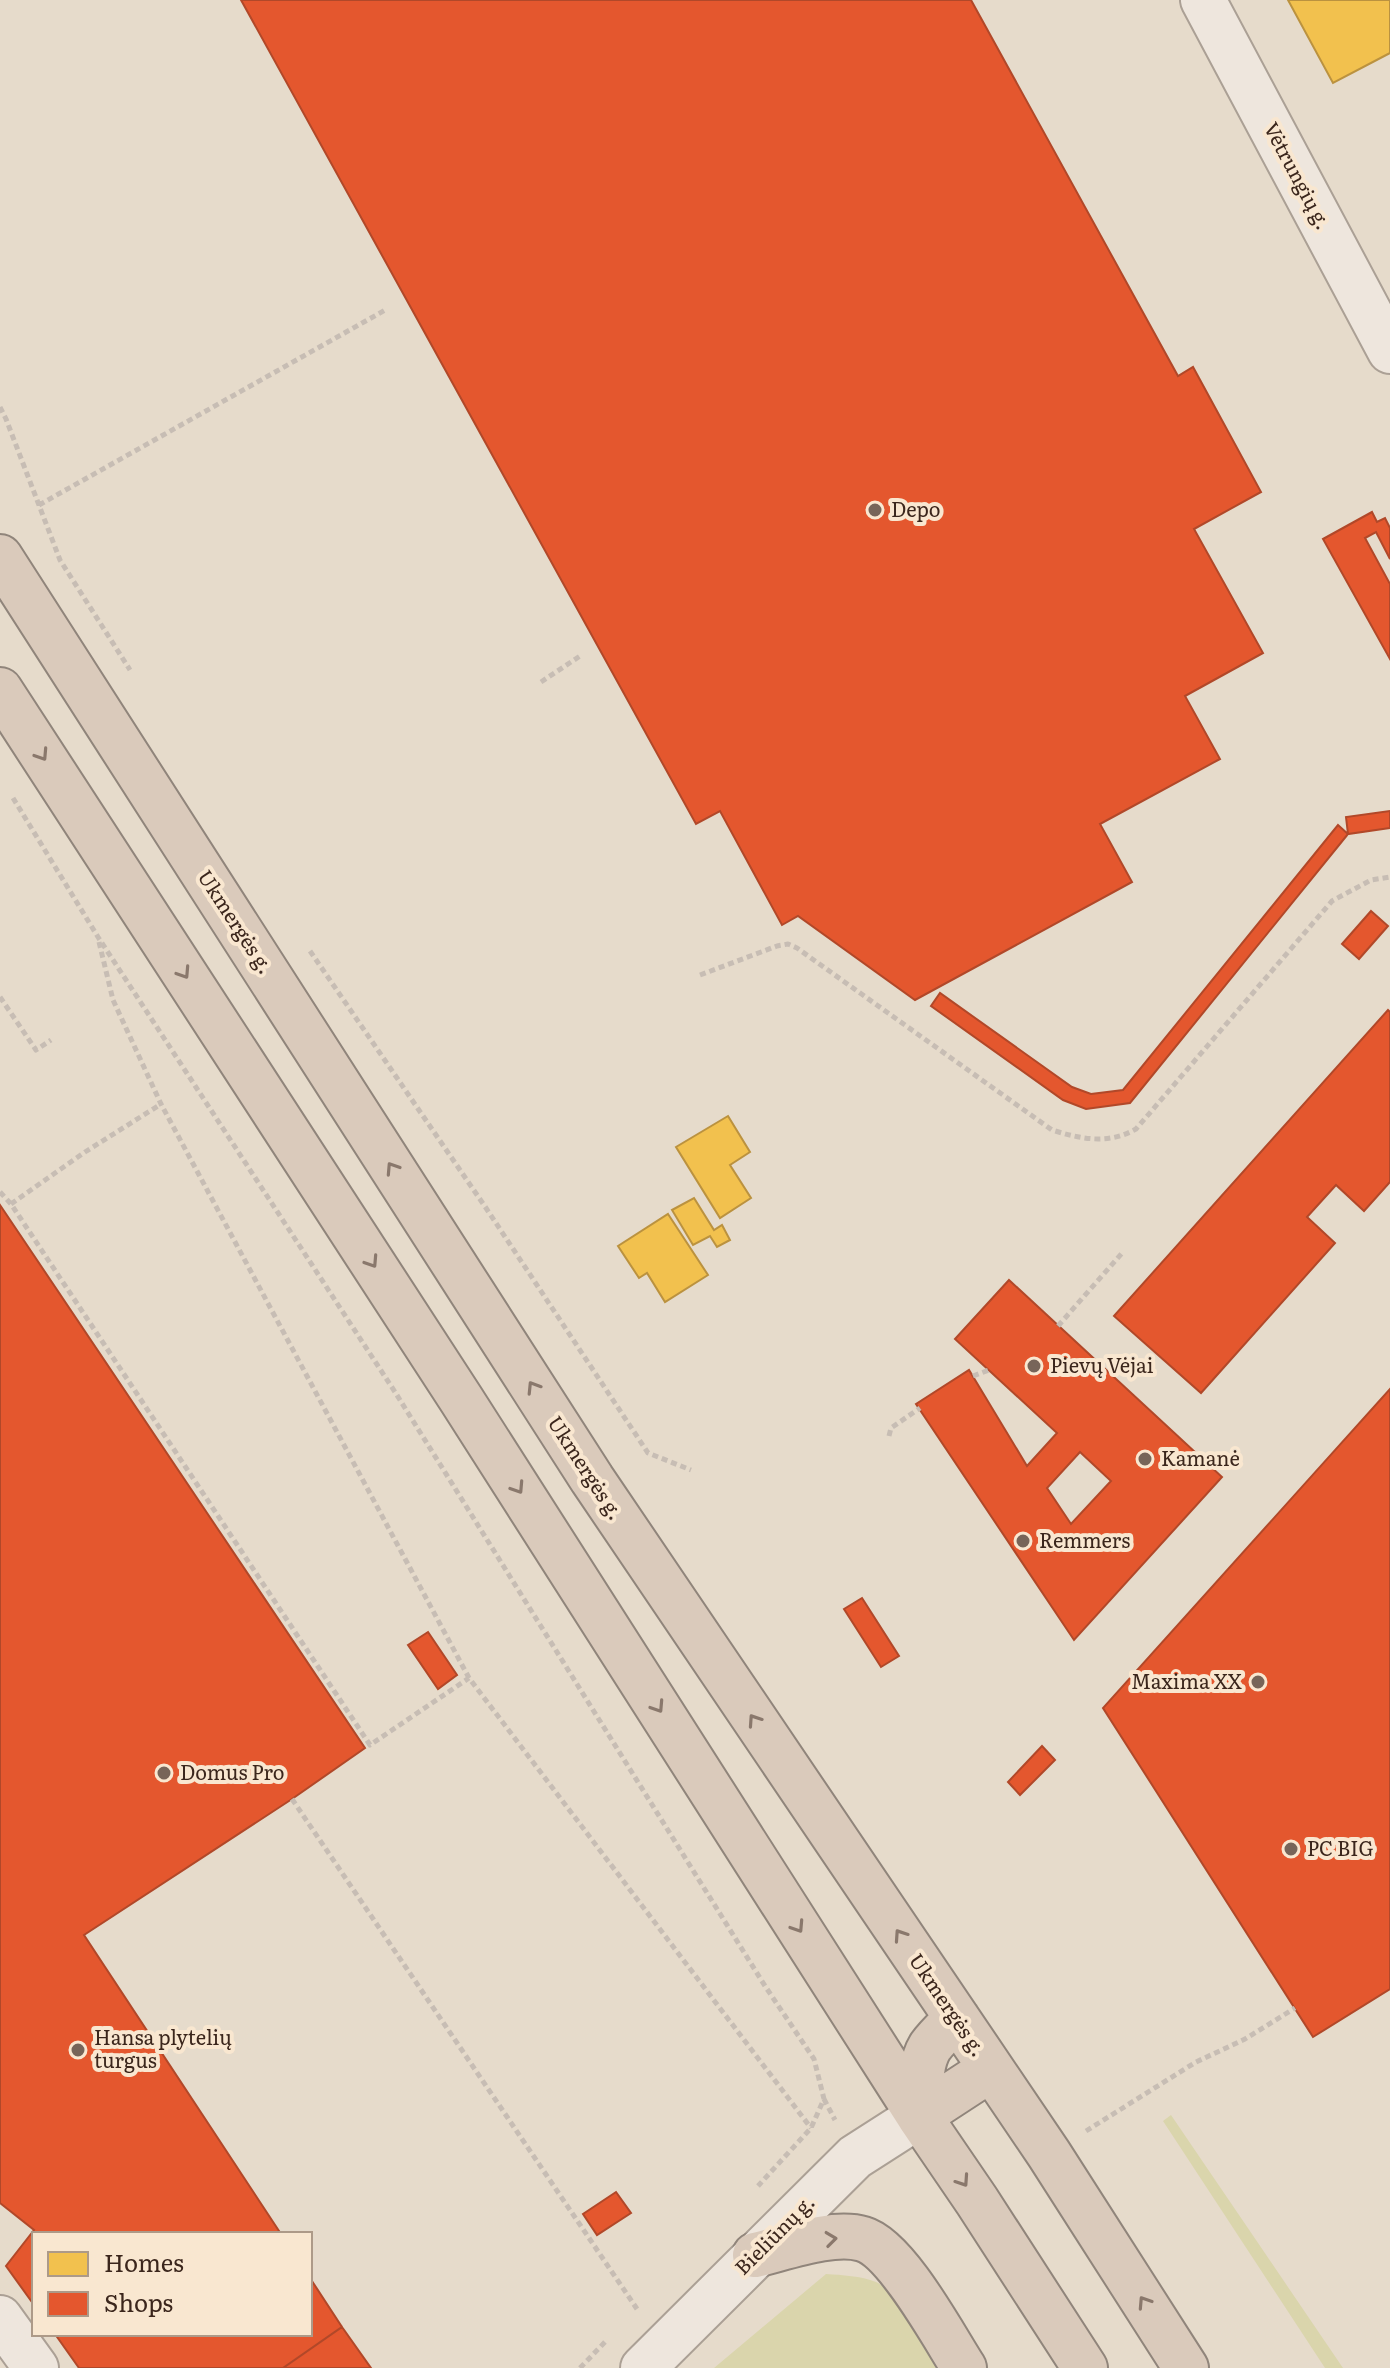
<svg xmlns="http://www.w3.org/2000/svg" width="1390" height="2368" font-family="Literata,serif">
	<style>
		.grass { fill: #dad5ac }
		.homes { fill: #f2c14e; stroke: #bb923f; stroke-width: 2 }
		.shops { fill: #e4572e; stroke: #b14829; stroke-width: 2; fill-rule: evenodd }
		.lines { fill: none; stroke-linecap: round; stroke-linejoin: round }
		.street-casing { stroke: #aba095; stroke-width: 48 }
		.highway-casing { stroke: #90857b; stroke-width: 48 }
		.path { stroke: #c7bdb4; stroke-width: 5; stroke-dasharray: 6 4; stroke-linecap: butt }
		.street { stroke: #eee6dd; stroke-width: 44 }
		.highway { stroke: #dacabb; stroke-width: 44 }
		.oneway { stroke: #8a786c }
		.poi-dot { fill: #776559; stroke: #f9e7d0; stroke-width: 3 }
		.labels { text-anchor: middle; stroke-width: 8; stroke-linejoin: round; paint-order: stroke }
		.street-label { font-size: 20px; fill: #3b261c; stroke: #f9e7d0 }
		.poi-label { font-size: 20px; fill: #3b261c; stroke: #f9e7d0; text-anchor: start }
	</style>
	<rect width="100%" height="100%" fill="#e6dbcb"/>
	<!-- grass -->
	<path class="grass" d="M1171,2115L1343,2368H1325L1163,2121Z
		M826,2274C842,2275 861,2276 876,2282C898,2292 927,2346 941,2368H714Z"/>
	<!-- homes -->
	<path class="homes" d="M1288,0H1390V53L1333,83Z
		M728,1116L750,1152L730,1165L751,1198L720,1218L676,1147Z
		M694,1198L714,1230L722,1225L730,1240L717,1247L710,1236L693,1245L672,1210Z
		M668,1214L708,1275L665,1302L647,1273L639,1278L618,1246Z"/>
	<!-- shops -->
	<path class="shops" d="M241,0H971L1178,376L1193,367L1261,492L1194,529L1263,653L1185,696L1220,759L1100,824L1132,882L915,1000L798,916L782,925L720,811L696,824Z
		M1372,512L1377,522L1385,518L1390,528V559L1376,532L1365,538L1390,584V659L1323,539Z
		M1390,811V828L1348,834L1346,817Z
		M1338,825L1348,834L1130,1103L1086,1109L1063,1100L931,1006L940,993L1072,1087L1091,1094L1123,1090Z
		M1371,911L1388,926L1359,959L1342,944Z
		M1388,1010L1390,1012V1182L1364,1211L1336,1185L1307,1217L1335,1243L1201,1393L1114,1316Z
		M0,1205L365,1748L292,1799L84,1935L281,2234H34V2305L6,2266L34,2230L0,2203Z
		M1009,1280L1222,1477L1074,1640L916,1404L969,1370L1027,1466L1057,1433L955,1339ZM1080,1452L1111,1481L1071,1524L1047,1488Z
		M1390,1389V1989L1313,2037L1103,1708Z
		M862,1598L899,1656L881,1667L844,1609Z
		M428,1632L457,1675L438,1689L408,1645Z
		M1042,1746L1055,1760L1020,1795L1008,1782Z
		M616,2192L631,2213L597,2235L583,2214Z
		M310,2278L342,2327L283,2368H79L55,2334H310Z
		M342,2327L371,2368H283Z"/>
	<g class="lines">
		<defs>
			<path id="street" d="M1203,0L1390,351
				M0,2318L36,2368
				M643,2368L855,2157L919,2116"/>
			<path id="highway" d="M0,557L592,1479L1049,2154L1186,2368
				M0,690L461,1399L919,2116L977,2201L1085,2368
				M919,2116C922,2094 918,2067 930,2047C937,2037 948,2027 957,2018
				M919,2116L991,2069
				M755,2255C785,2248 833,2230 863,2239C897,2249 944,2337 964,2368"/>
		</defs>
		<!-- street casing -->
		<use href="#street" class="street-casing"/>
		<!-- highway casing -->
		<use href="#highway" class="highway-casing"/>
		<!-- path -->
		<path class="path" d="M0,407L6,419L60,560L130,670
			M39,505L387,309
			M541,682L580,656
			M13,798L98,937L395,1392L765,1986L814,2059L824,2099L811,2128L758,2186
			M99,942L113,1000L161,1104L469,1678L811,2128
			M310,951L486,1208L648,1453L691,1470
			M700,975L777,946L788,944L797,948L1052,1130C1081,1139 1108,1145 1136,1129L1332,901L1371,880L1390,877
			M0,997L36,1050L51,1040
			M0,1192L11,1204L370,1745L469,1678
			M11,1204L85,1152L161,1104
			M1058,1326L1123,1252
			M973,1376L989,1370
			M889,1436L891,1428L920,1408
			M292,1799L637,2309
			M824,2099L835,2120
			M1086,2131L1196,2062L1245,2039L1295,2008
			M580,2368L605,2342"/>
		<!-- street -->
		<use href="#street" class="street"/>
		<!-- highway -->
		<use href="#highway" class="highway"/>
	</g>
	<!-- one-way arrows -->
	<defs><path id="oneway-chevron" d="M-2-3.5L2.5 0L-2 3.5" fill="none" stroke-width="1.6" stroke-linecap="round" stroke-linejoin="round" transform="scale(2)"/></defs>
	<g class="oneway">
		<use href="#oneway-chevron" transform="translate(42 755) rotate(57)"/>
		<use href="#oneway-chevron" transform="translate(184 973) rotate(57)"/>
		<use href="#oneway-chevron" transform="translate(392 1168) rotate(-123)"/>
		<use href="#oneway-chevron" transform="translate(372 1262) rotate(57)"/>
		<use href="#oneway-chevron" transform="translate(533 1387) rotate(-122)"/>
		<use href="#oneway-chevron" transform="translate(518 1488) rotate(57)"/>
		<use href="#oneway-chevron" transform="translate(658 1707) rotate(57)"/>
		<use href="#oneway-chevron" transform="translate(754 1720) rotate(-124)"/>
		<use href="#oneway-chevron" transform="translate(798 1927) rotate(57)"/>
		<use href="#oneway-chevron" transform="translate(900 1935) rotate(-124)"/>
		<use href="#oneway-chevron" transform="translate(963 2181) rotate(56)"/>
		<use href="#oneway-chevron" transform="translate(831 2239) rotate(-7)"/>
		<use href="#oneway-chevron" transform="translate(1144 2302) rotate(-123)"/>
	</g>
	<!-- markers -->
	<g class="poi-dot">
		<circle cx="875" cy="510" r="8"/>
		<circle cx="1034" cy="1366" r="8"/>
		<circle cx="1145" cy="1459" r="8"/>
		<circle cx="1023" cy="1541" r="8"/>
		<circle cx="1258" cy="1682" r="8"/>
		<circle cx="164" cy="1773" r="8"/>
		<circle cx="1291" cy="1849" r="8"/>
		<circle cx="78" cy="2050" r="8"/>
	</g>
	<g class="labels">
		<!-- street labels -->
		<g class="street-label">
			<text transform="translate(1297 176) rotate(62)" y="7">Vėtrungių g.</text>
			<text transform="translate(235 922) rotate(57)" y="7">Ukmergės g.</text>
			<text transform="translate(585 1468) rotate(57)" y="7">Ukmergės g.</text>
			<text transform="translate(947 2005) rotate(56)" y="7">Ukmergės g.</text>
			<text transform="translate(775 2235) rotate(-45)" y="7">Bieliūnų g.</text>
		</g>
		<!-- poi labels -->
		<g class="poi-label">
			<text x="891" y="517">Depo</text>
			<text x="1050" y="1373">Pievų Vėjai</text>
			<text x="1161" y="1466">Kamanė</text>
			<text x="1039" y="1548">Remmers</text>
			<text x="1242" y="1689" text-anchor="end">Maxima XX</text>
			<text x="180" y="1780">Domus Pro</text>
			<text x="1307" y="1856">PC BIG</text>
			<text x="94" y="2045">Hansa plytelių<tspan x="94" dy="23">turgus</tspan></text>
		</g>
	</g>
	<!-- legend -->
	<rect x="32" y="2232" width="280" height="104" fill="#f9e7d0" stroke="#ad9a88" stroke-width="2"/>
	<rect x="48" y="2252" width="40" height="24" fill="#f2c14e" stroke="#ad9a88" stroke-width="2"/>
	<text x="104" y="2272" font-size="24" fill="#3b261c">Homes</text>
	<rect x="48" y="2292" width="40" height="24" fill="#e4572e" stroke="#ad9a88" stroke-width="2"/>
	<text x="104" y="2312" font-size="24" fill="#3b261c">Shops</text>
</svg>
